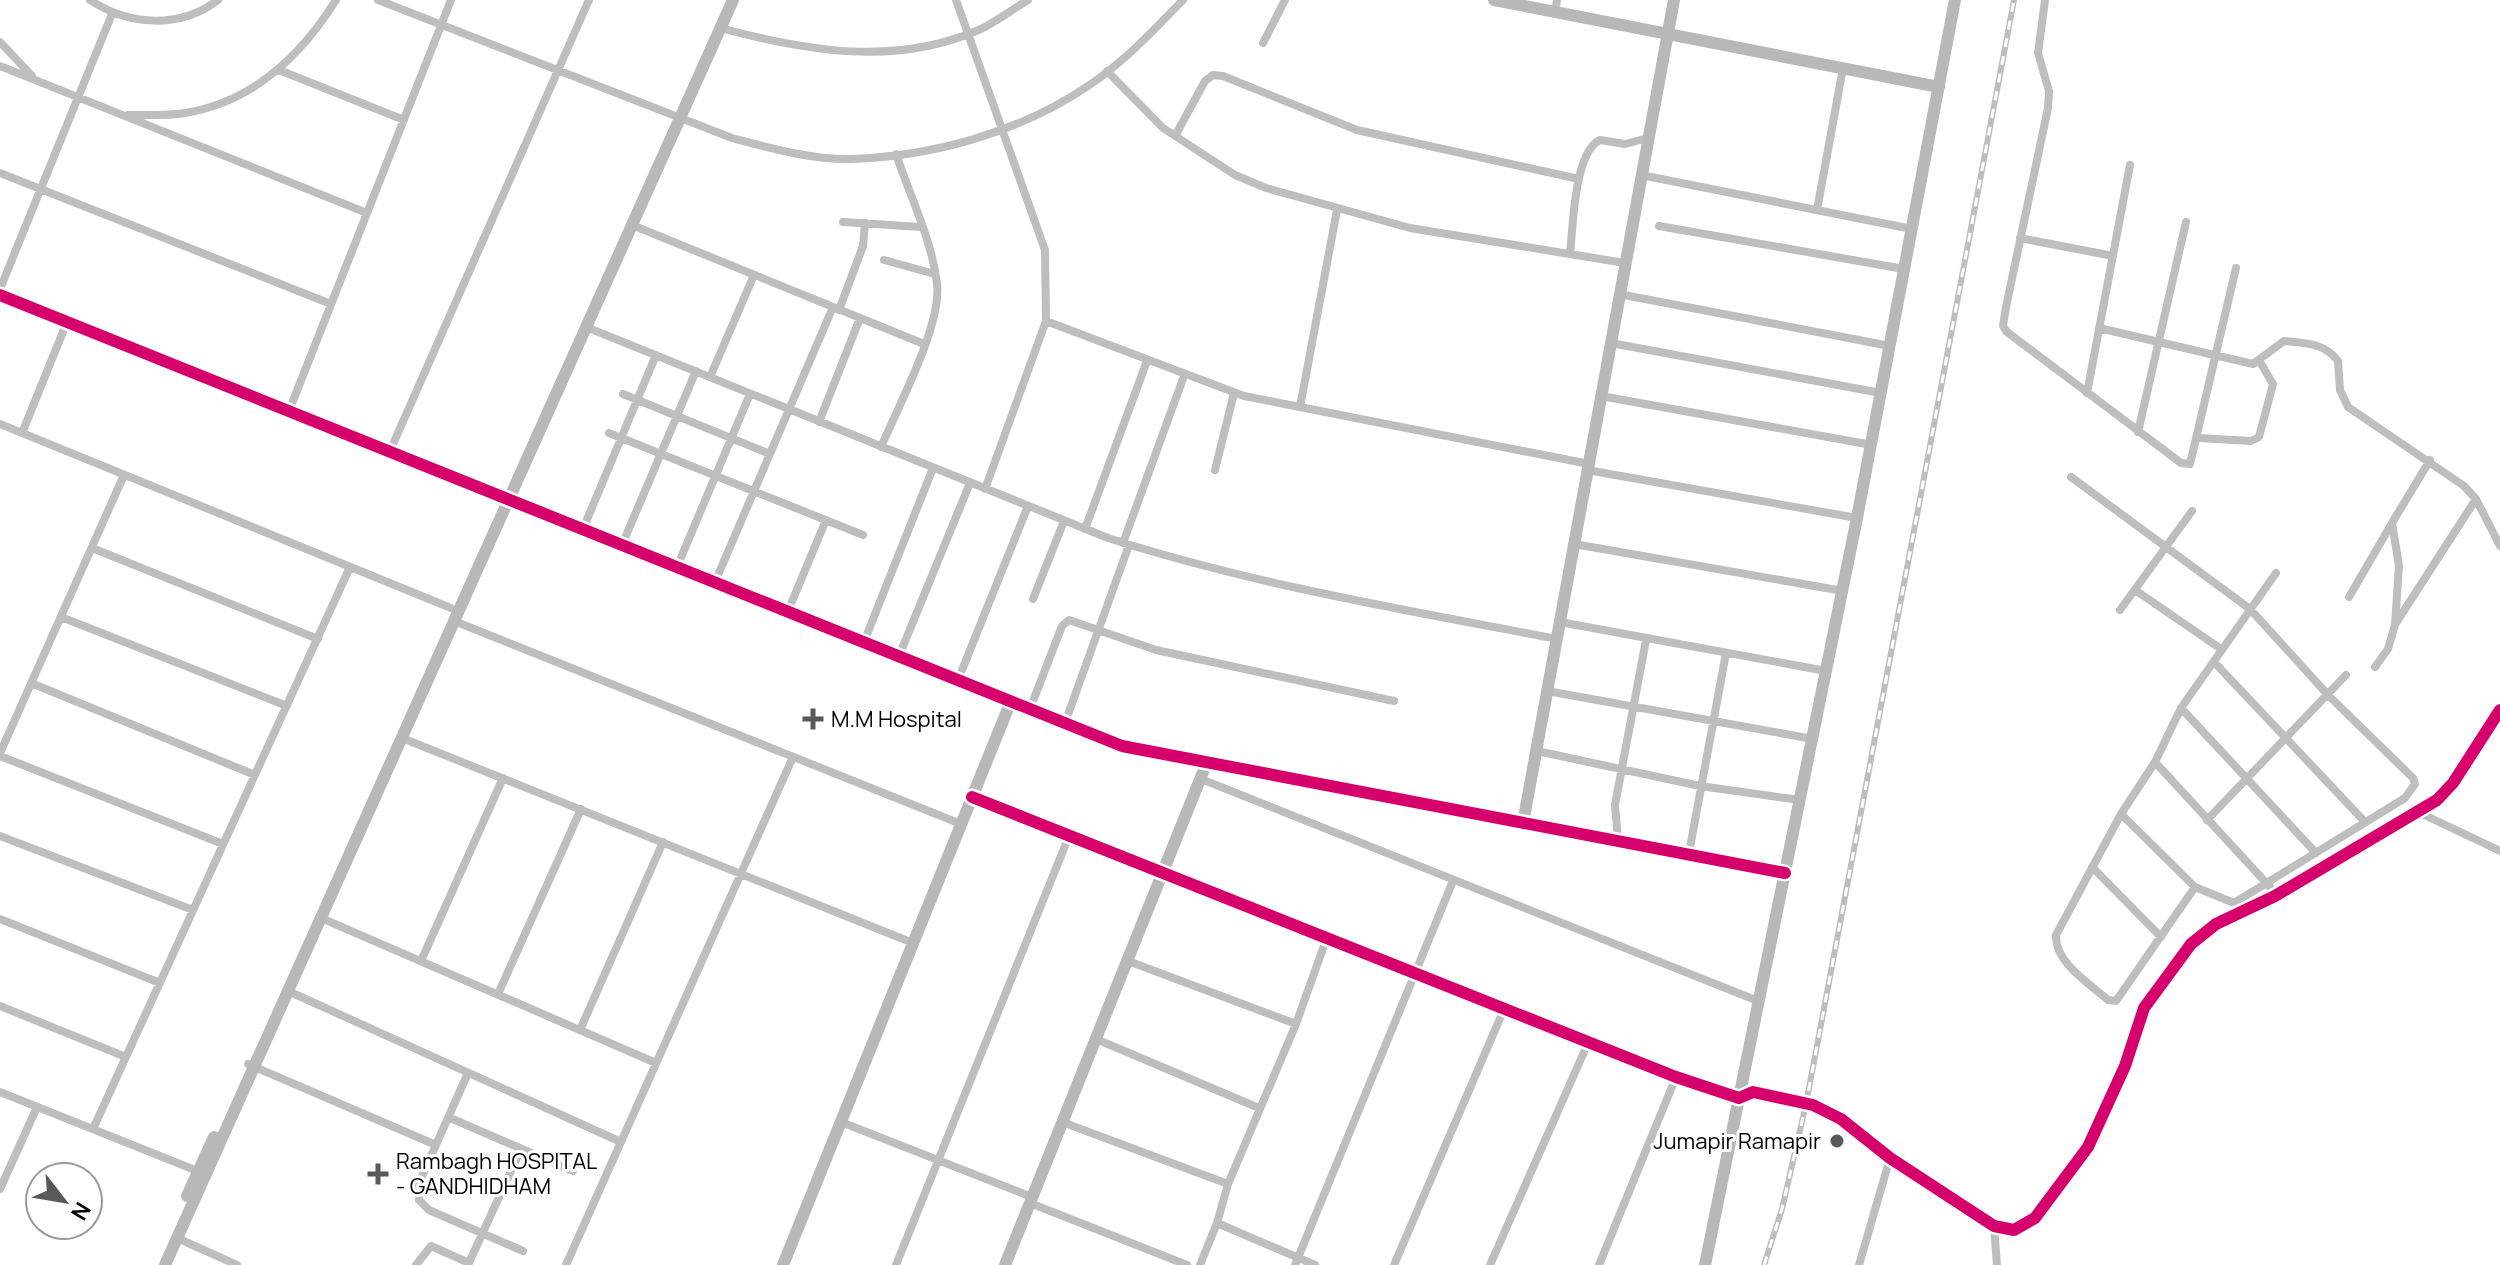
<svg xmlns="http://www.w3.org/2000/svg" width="2500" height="1265" font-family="Manrope,sans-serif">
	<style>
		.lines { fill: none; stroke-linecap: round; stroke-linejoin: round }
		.street { stroke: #bebebe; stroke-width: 8 }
		.secondary { stroke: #b8b8b8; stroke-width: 12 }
		.rail-casing { stroke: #bebebe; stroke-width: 6 }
		.rail { stroke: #fff; stroke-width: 3; stroke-dasharray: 9; stroke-linecap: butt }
		.cycleway-casing { stroke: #fff; stroke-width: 17 }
		.cycleway { stroke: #d6006c; stroke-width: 12 }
		.poi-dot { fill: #595959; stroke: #fff; stroke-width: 3 }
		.labels { text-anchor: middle; stroke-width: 6; stroke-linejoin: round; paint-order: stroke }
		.poi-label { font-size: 22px; fill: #000; stroke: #fff; text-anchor: start }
	</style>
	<rect width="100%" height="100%" fill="#fff"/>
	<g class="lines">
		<!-- street -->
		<path class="street" d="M90,0C129,26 180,29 218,0
			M378,0L732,138C770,148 812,160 852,159C934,156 1020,132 1088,86C1124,62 1153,31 1183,0
			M956,0L1045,250L1046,321L985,489
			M2045,0L2038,53L2049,91L2048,108L2006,307L2003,326L2007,332L2181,463L2190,464L2236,268
			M1555,12L1557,0
			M720,28C807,51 895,67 981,29C997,21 1013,9 1028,0
			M0,42L32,76
			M1263,43L1285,0
			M0,66L367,213
			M279,70L404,120
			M1107,71L1163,128L1235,175L1266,188L1410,228L1625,263
			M128,115C146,115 167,116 185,113C253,102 301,56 336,0
			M1175,136L1205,81L1213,75L1223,76L1357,130L1579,179
			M0,173L331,304
			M1641,175L1912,229
			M1817,210L1843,68
			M843,222L921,227
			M632,225L924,344
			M1659,226L1904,269
			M2020,238L2113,256
			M1570,254C1573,228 1574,152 1600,140L1625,144L1648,138
			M884,260L935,274
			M0,289L112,14
			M1619,294L1890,346
			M839,310L863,246L865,223
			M1046,321L1244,396L1589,464
			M586,327L1108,538C1255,585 1406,610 1557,639
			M2099,328L2253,364L2284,341C2305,343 2325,343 2338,361L2340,390L2348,407L2464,486L2476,499L2500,546
			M1611,343L1881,393
			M710,377L754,275
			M2087,393L2130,165
			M623,394L770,454
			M1601,396L1872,445
			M1300,407L1337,210
			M289,411L451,0
			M819,422L860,318
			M0,424L451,608
			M2138,432L2186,222
			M22,433L67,322
			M609,433L863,535
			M2198,438L2251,441L2259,437L2273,384L2260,362
			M881,447C898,407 942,325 937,284C932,240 910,196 896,154
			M390,451L589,0
			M1215,470L1234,393
			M1587,470L1857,518
			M2071,477L2250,609L2329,696L2413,778L2415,784L2405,798L2234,903L2195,887L2121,814
			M583,529L656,355
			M1085,529L1147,361
			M1123,543L1184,376
			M1574,544L1843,591
			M622,545L696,371
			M92,548L318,639
			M677,567L750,394
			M715,582L833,307
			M2135,590L2221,649
			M2349,597L2392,523
			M1033,599L1064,521
			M2120,610L2192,511
			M788,611L826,520
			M61,617L287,706
			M454,621L961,824
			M1560,622L1826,671
			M2396,623L2476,499
			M864,642L933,468
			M899,656L970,483
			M2214,662L2365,822
			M2375,667L2388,649L2395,625L2399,566L2392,523L2430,460
			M958,680L1028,506
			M31,683L255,775
			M1547,691L1813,739
			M2181,708L2316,853
			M1030,709L1062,626L1069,620L1156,650L1394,701
			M1065,723L1129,545
			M402,738L913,943
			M1537,751L1700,786L1800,800
			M0,753L124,475
			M0,756L223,844
			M2155,762L2121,814L2056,935C2054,962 2090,984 2108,1000L2116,1001L2195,887
			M1201,779L1758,1001
			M972,797L1676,1077L1739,1098L1753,1092L1813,1105L1841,1119L1890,1158L1994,1226L2014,1230L2035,1218L2088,1147L2125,1066L2144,1008L2191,944L2216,924L2275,896L2437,800L2453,783L2500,710
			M2418,812L2500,851
			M2207,820L2346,675
			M0,836L193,910
			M1618,841L1615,805L1646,640
			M1689,853L1726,653
			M2092,867L2161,937
			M2270,887L2155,762L2181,708L2276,573
			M321,918L656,1063
			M0,919L160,983
			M421,961L503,778
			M1128,961L1296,1024
			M288,991L621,1142
			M498,994L581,809
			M0,1006L126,1057
			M580,1030L663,842
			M1096,1039L1259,1108
			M248,1064L436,1145
			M468,1073L418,1185L419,1200L429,1210L523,1251
			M0,1092L200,1172
			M448,1117L573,1171
			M841,1122L1032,1197
			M1062,1122L1228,1184
			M93,1129L350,567
			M0,1189L37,1107
			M1030,1203L1187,1265
			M1217,1223L1315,1265
			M1994,1226L1997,1265
			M177,1238L237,1265
			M416,1265L431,1246L469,1263
			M468,1265L521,1149
			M566,1265L793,757
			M896,1265L1069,836
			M1200,1265L1217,1223L1228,1184L1296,1024L1326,940
			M1295,1265L1453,881
			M1394,1265L1504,1009
			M1490,1265L1588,1043
			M1599,1265L1676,1077
			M1859,1265L1890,1158"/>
		<!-- secondary -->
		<path class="secondary" d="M1494,0L1939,87
			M0,295L1122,746L1785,873
			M1523,823L1674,0
			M187,1196L214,1137
			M165,1265L733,0
			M783,1265L1011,701
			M1005,1265L1207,762
			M1705,1265L1857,518L1955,0"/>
		<defs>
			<path id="rail" d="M1764,1265L1782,1209L1806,1104L2014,0"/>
		</defs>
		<!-- rail casing -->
		<use href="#rail" class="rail-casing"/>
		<!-- rail -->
		<use href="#rail" class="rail"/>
		<defs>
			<path id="cycleway" d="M0,295L1122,746L1785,873
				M972,797L1676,1077L1739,1098L1753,1092L1813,1105L1841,1119L1890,1158L1994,1226L2014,1230L2035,1218L2088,1147L2125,1066L2144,1008L2191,944L2216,924L2275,896L2437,800L2453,783L2500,710"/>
		</defs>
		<!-- cycleway casing -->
		<use href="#cycleway" class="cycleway-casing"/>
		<!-- cycleway -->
		<use href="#cycleway" class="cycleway"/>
	</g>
	<!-- markers -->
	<g class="poi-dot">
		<path d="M809 707h8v8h8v8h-8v8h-8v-8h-8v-8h8z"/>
		<circle cx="1837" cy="1141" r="8"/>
		<path d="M374 1162h8v8h8v8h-8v8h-8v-8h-8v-8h8z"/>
	</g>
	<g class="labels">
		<!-- poi labels -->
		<g class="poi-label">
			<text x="831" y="727">M.M Hospital</text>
			<text x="1821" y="1149" text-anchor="end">Jumapir Ramapir</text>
			<text x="396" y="1169">Rambagh HOSPITAL<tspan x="396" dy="25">- GANDHIDHAM</tspan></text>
		</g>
	</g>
	<!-- north arrow -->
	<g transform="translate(64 1201) rotate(121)"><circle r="38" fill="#ffffff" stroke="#999999" stroke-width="2"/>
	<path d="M0-6L14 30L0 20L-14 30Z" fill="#595959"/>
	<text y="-12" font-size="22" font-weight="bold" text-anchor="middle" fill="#000000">N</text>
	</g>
</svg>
